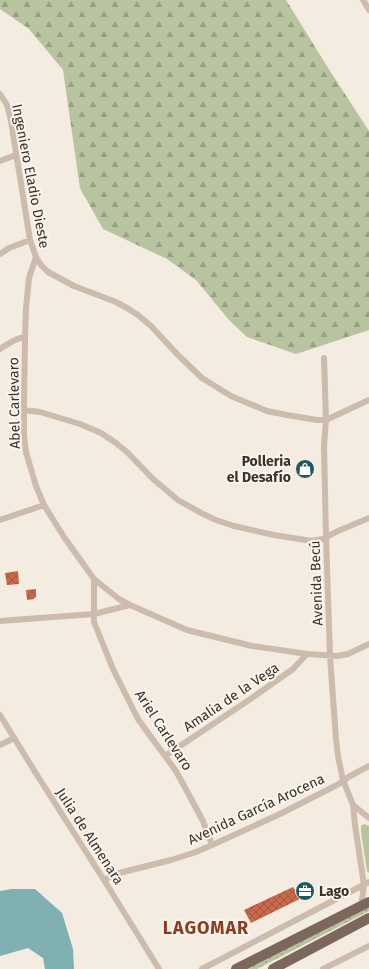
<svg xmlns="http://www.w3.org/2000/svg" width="369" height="969" font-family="'Fira Sans',sans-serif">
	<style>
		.grass { fill: url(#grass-dots) }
		.forest { fill: url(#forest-firs) }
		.park { fill: #b8c4a0 }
		.water { fill: #7fb0b2 }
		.building { fill: url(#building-cross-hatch) }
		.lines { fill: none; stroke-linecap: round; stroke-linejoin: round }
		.minor { stroke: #cdbbac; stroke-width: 6 }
		.primary { stroke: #7d675c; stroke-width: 10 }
		.labels { text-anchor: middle; stroke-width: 4; stroke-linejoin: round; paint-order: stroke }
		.street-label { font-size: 14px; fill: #3b302b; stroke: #fbf5ee }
		.poi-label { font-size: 14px; font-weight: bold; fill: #3b302b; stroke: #fbf5ee; text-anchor: end }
		.district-label { font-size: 18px; font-weight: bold; letter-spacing: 1px; fill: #8c3b22; stroke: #fbf5ee }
	</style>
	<defs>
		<pattern id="grass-dots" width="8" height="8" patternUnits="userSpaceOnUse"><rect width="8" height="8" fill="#b8c4a0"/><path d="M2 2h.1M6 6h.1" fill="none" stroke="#97a083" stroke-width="1.8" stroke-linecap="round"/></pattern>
		<pattern id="forest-firs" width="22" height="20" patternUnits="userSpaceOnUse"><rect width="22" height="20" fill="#b8c4a0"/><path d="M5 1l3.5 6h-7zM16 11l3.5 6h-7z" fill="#97a083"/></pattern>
		<pattern id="building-cross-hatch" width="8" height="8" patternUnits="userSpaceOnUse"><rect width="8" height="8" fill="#c8694b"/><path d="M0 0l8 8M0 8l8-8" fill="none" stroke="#a4573f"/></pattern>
	</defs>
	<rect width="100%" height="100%" fill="#f4ebe1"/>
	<!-- grass -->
	<path class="grass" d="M369,907V911L257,969H245Z"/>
	<!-- forest -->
	<path class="forest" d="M0,0H286L330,71L369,131V330L296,354L247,337L229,320L196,280L167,259L103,229L80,188L63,70L29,29L0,9Z"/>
	<!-- park -->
	<path class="park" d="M364,824L369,826V873L367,871L361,832V826Z"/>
	<!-- water -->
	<path class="water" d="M12,889H35L62,913L73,949L74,969H45L43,958L28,948L0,956V891Z"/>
	<!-- building -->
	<path class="building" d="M18,571L19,584L7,585L5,573Z
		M36,589V597L34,598V599L27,600L26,590Z
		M310,883L314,892L251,923L244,910L293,887L295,890Z"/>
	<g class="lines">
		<!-- minor -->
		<path class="minor" d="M363,0L369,10
			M0,94L7,105L11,121L30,240L36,257L41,265L48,272L74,286L116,302L127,308L138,315L151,326L179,356L202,378L231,396L267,411L287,415L317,420H326L369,400
			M0,161L16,155
			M0,254L9,248L30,240
			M36,257L29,278L26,308L25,337L24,410V436L26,452L36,486L44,505L64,537L94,579L119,599L130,605L187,630L252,646L307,654L337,656L348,654L369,644
			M0,349C8,344 15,338 25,337
			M324,358L326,420L324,446L326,537L330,656L336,739L338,756L343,780L353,805L369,818
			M24,410L40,412L80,424L101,433L116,443L127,452L153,479L178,500L203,514L216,520L234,526L274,535L312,541L322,539L338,531L369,518
			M0,520L44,505
			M94,579V622L113,669L138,719L151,737L176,771L203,821L212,845
			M0,621L94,614L130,605
			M0,715L37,775L104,880L159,969
			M0,745L14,738
			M165,756L249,700L293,669L307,654
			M353,805L355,825L364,885L361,907
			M104,880L115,874L171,860L196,852L212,845L280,814L337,785L350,776L369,766
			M202,969L369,882
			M323,969L369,946"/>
		<!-- primary -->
		<path class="primary" d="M236,969L369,902
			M273,969L369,918"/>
	</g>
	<!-- icons -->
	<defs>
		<symbol id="shop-disc" viewBox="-11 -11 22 22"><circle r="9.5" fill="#1f5a5e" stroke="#fbf5ee"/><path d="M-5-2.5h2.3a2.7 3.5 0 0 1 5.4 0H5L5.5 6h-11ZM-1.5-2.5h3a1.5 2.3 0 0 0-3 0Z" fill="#fff"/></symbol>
		<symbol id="office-disc" viewBox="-11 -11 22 22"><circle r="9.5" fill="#1f5a5e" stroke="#fbf5ee"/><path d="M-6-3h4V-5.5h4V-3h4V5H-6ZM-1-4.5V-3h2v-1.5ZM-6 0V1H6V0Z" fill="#fff"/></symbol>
	</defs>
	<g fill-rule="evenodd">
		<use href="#shop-disc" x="294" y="458" width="22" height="22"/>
		<use href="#office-disc" x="294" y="880" width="22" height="22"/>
	</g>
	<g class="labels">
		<!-- street labels -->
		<g class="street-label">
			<text transform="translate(31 176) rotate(79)" y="5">Ingeniero Eladio Dieste</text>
			<text transform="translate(14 403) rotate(-91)" y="5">Abel Carlevaro</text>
			<text transform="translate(316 583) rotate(-92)" y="5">Avenida Becú</text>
			<text transform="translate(231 697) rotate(-34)" y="5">Amalia de la Vega</text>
			<text transform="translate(164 730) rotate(57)" y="5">Ariel Carlevaro</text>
			<text transform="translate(256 809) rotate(-25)" y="5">Avenida García Arocena</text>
			<text transform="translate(90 836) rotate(57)" y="5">Julia de Almenara</text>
		</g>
		<!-- poi labels -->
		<g class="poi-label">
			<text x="291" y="466">Polleria<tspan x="291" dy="16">el Desafío</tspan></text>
			<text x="319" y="896" text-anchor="start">Lago</text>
		</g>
		<!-- district labels -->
		<g class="district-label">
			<text x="206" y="934">LAGOMAR</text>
		</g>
	</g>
</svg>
